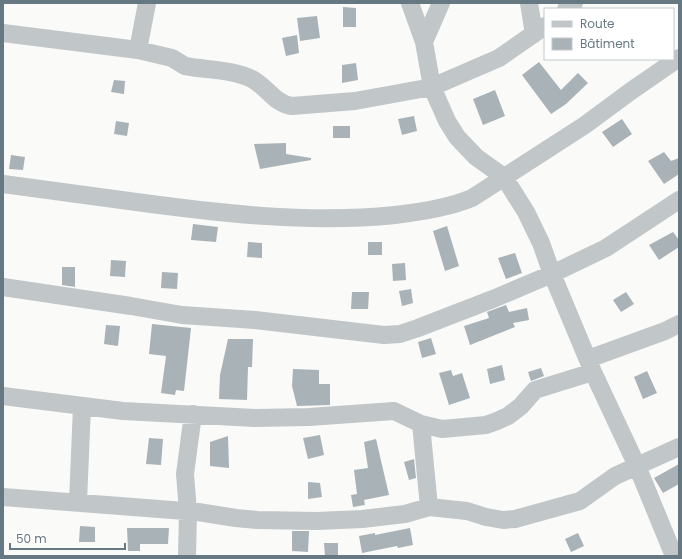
<svg xmlns="http://www.w3.org/2000/svg" width="682" height="559" font-family="Poppins,sans-serif">
	<style>
		.building { fill: #a9b2b7 }
		.lines { fill: none; stroke-linecap: round; stroke-linejoin: round }
		.street { stroke: #c1c6c9; stroke-width: 18 }
	</style>
	<rect width="100%" height="100%" fill="#fafaf8"/>
	<!-- building -->
	<path class="building" d="M343,7L356,8V27H343Z
		M317,16L320,38L300,41L297,18Z
		M297,35L299,53L286,56L282,38Z
		M539,62L561,90L578,73L588,83L566,104L551,114L522,75Z
		M356,63L358,80L342,83V65Z
		M114,80L125,81L124,94L111,92Z
		M495,90L505,116L483,125L473,99Z
		M414,116L417,131L402,135L398,119Z
		M622,119L632,134L613,147L602,132Z
		M116,121L129,123L127,136L114,134Z
		M333,126H350V138H333Z
		M286,143V154L311,158V160L260,169L254,144Z
		M664,152L671,161L679,158V174L664,184L648,161Z
		M11,155L25,157L23,170L9,169Z
		M193,224L218,227L216,242L191,240Z
		M447,226L459,266L445,271L433,231Z
		M673,232L679,240V247L659,260L649,245Z
		M248,242L262,243V258L247,257Z
		M368,242H382V255H368Z
		M515,253L522,273L506,279L498,258Z
		M111,260L126,261L125,277L110,276Z
		M405,263L406,280L393,281L392,264Z
		M62,267H75V287L62,285Z
		M162,272L178,273L177,289L161,288Z
		M411,289L413,303L402,306L399,291Z
		M352,292H369L368,309H351Z
		M626,292L634,304L621,312L613,300Z
		M506,305L509,312L527,308L529,320L513,323L515,327L470,345L464,326L489,318L487,312Z
		M152,324L191,328L184,391L176,390L175,395L161,393L166,356L149,354Z
		M106,325L120,326L118,346L104,344Z
		M431,338L436,354L422,358L418,342Z
		M228,339H253L252,367H248L247,400L219,399L220,375Z
		M502,365L505,380L490,384L487,369Z
		M541,368L544,376L531,381L528,372Z
		M293,369L319,370V384H330V405L297,406L292,386Z
		M451,370L453,376L462,373L470,398L449,405L439,373Z
		M647,371L657,393L643,399L634,377Z
		M320,435L324,455L308,459L303,438Z
		M228,436L229,468L210,466V442Z
		M149,438L163,439L161,465L146,464Z
		M376,439L389,495L364,500L365,505L353,507L351,495L357,494L354,470L368,468L364,442Z
		M414,459L416,478L409,480L404,462Z
		M679,464V484L663,493L654,478Z
		M308,482L320,483L322,497L308,499Z
		M80,526L95,527V542H79Z
		M127,528H169L168,544H140V551H128Z
		M410,528L413,545L398,548L397,546L362,553L359,536L375,533V535Z
		M292,531H309L308,552L292,551Z
		M578,533L584,546L571,552L565,539Z
		M324,543H338V556H325Z"/>
	<g class="lines">
		<!-- street -->
		<path class="street" d="M410,3L424,42L432,87L447,121L457,137L476,157L504,177L526,212L541,243L552,274L593,372L637,466L674,556
			M529,3L534,34
			M566,9L574,3
			M3,33L138,50L172,58L185,66L191,67C211,70 234,70 252,79C267,87 275,104 292,106L355,101L432,87L499,58L545,26
			M424,42L441,3
			M138,50L147,3
			M3,184C45,190 87,195 129,201C217,213 307,224 395,215C421,212 448,208 472,198L585,125L631,91L679,58
			M3,287L131,306L182,315L255,320L384,335L400,334L418,328L493,299L552,274L606,248L679,200
			M588,359L665,331L679,324
			M3,396L123,411L255,418L309,417L394,411L421,424L442,429L486,425L497,421L508,416L521,406L535,390L593,372
			M421,424L429,507
			M3,497L198,512L236,518L257,520L317,521L362,519L405,514L429,507L467,511L486,517L503,520L515,519L580,501L615,476L679,447
			M78,502L82,406
			M187,556L188,511L185,474L193,414"/>
	</g>
	<!-- border -->
	<rect width="682" height="559" fill="none" stroke="#667881" stroke-width="8"/>
	<!-- legend -->
	<rect x="544" y="8" width="130" height="52" fill="#ffffff" stroke="#c2c9cd"/>
	<rect x="552" y="21" width="20" height="6" fill="#c1c6c9" stroke="#c2c9cd"/>
	<text x="580" y="28" font-size="12" fill="#667881">Route</text>
	<rect x="552" y="38" width="20" height="12" fill="#a9b2b7" stroke="#c2c9cd"/>
	<text x="580" y="48" font-size="12" fill="#667881">Bâtiment</text>
	<!-- scale -->
	<path d="M10 543v6h115v-6" fill="none" stroke="#667881" stroke-width="2"/>
	<text x="16" y="543" font-size="12" fill="#667881" stroke="#ffffff" stroke-width="3" paint-order="stroke">50 m</text>
</svg>
